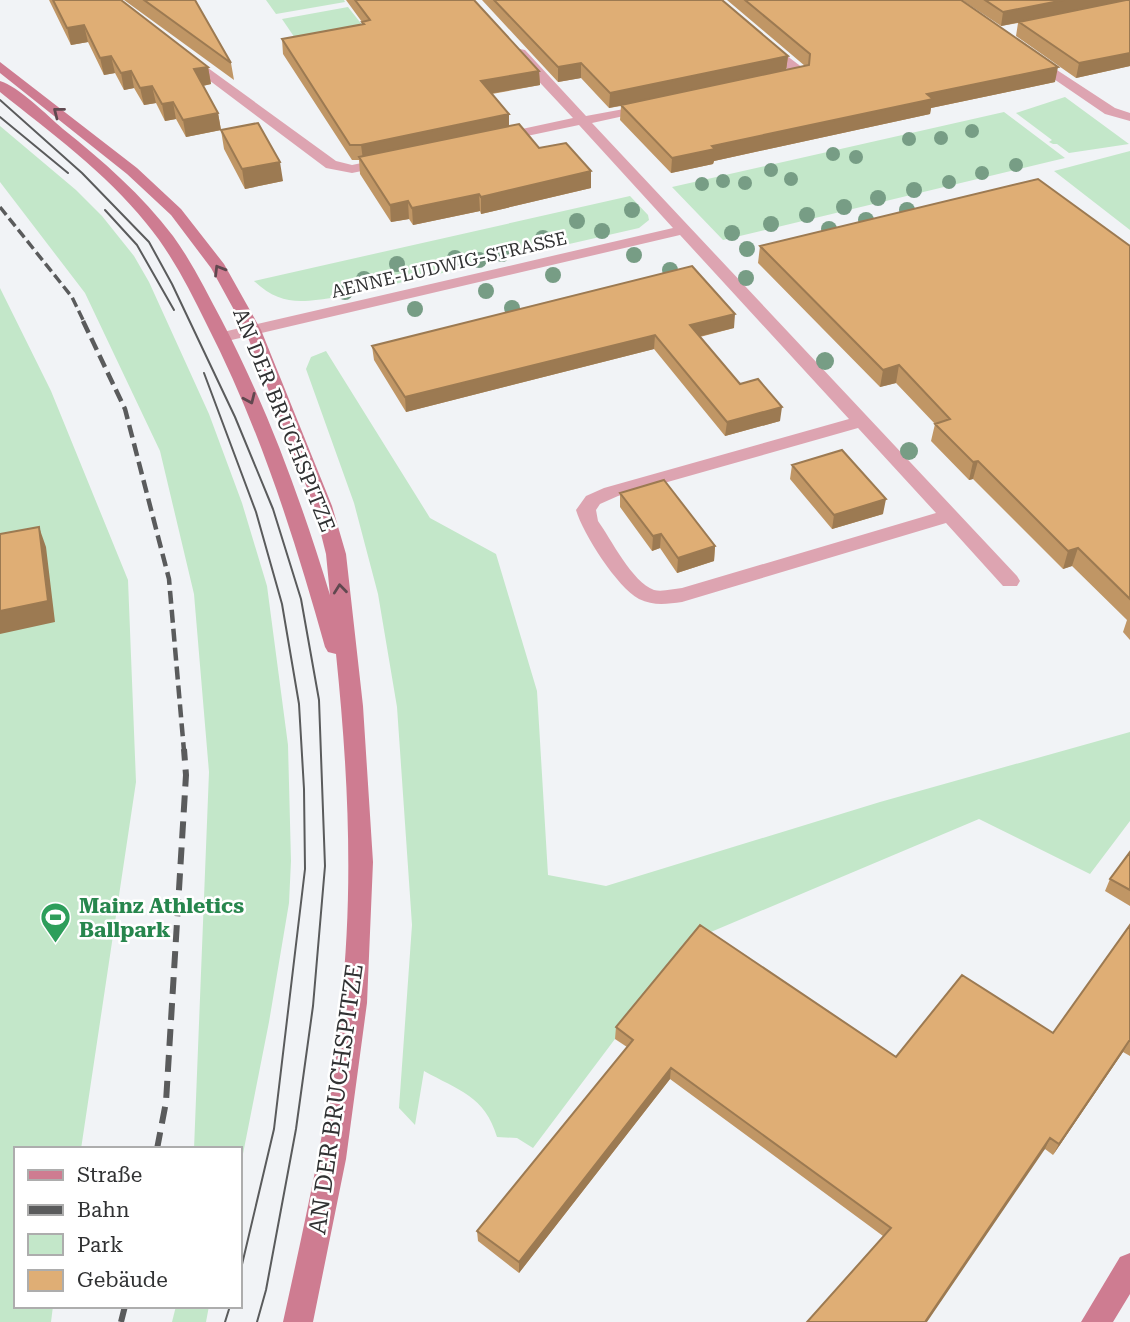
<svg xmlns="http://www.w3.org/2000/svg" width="1130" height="1322" font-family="'Roboto Serif',serif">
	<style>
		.green { fill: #c3e7c9 }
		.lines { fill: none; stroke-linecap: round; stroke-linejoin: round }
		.minor { fill: #dda4b1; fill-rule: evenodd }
		.secondary { fill: #ce7c91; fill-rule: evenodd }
		.tram { stroke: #5a5b5c; stroke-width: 2 }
		.rail-far2 { stroke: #5a5b5c; stroke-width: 3.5; stroke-dasharray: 10 4.5; stroke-linecap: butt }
		.rail-far1 { stroke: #5a5b5c; stroke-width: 4.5; stroke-dasharray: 13 6; stroke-linecap: butt }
		.rail { stroke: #5a5b5c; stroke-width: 6; stroke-dasharray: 17 9; stroke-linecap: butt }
		.tree { fill: #779d85 }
		.wall { fill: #c09665 }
		.shaded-wall { fill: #9c7a52 }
		.building { fill: #dfae75; stroke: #9c7a52; stroke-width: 2 }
		.oneway { stroke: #60484f }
		.labels { text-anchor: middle; stroke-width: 5; stroke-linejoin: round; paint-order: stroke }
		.far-street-label { font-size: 18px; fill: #313233; stroke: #fff }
		.street-label { font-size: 21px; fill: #313233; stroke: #fff }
		.leisure-label { font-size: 21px; font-weight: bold; fill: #27864d; stroke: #fff; text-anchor: start }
		.near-street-label { font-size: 24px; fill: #313233; stroke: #fff }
	</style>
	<rect width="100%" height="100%" fill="#f1f3f6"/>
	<!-- green -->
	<path class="green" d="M266,0H344L345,2L276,14Z
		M348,7L367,31L299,44L282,19Z
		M1065,97L1129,144L1069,153L1057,144H1053L1049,142L1052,140L1016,113Z
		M1004,112L1065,158L723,240L672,187Z
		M0,126L76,190L102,216L134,256L149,282L209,414L242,503L267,586L288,745L291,861L289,903L269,1022L240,1169V1149H194L209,772L194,594L160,451L85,293L0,182Z
		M1130,151V230L1054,171Z
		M630,196L648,215L649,220L639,228L338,297C302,302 282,307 254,281Z
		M0,288L51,391L128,580L136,782L81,1149H16V1306H53L51,1322H0Z
		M326,351L430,518L496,554L537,691L548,875L606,886L880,802L1130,732V821L1090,874L979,819L699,937L615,1039L533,1148L517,1138L497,1137C485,1096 458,1090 424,1071L415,1125L399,1108L412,925L397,707L378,594L354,503L306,369L311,357Z
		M176,1306H209L206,1322H172Z"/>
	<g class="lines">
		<!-- minor -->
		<path class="minor" d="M766,40L807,71V77H797L761,47L759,44Z
			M520,49L525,50L586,116L651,104V110L592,123L1017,576L1020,581L1017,586H1003L946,523L682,602C667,604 653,606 639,599C617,587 583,534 576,510L586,496L604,488L849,419L680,235L223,342L217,341L215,337L217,333L223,332L673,228L579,125L499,142L494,141V135L573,118L515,56L513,53ZM858,428L936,513L682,588C673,589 662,592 654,590C632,582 611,539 598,521L596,510L600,504L618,496Z
			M186,52L336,161L352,165L386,158L393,162L391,165L352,173L326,168L181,59V53Z
			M1034,55L1115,108L1130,113V121L1105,114L1029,62L1027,59Z"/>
		<!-- secondary -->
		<path class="secondary" d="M0,62L137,168L181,209L224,264L261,330L332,506L346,554L363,706L373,862L367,1003L346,1159L313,1322H283C306,1217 330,1111 341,1004C354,888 348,770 336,654L328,652L325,647C294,536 259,426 206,323C189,288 171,253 146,223C105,172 51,133 0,92V81C18,86 48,116 63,129C103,161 142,195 173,236C192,262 206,291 221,319C267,407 301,500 330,595L326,554L314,506L245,330L211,268L171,215L127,174L0,73Z
			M1130,1253V1294L1113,1322H1081L1120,1257Z"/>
		<!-- tram -->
		<path class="tram" d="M0,100L82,173L149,242L172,284L235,417L273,509L301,599L319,700L325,866L313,1006L296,1129L266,1290L257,1322
			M0,117L68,173
			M105,210L137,245L174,310
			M204,373L256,512L282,604L299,704L304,789L305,869L274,1129L240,1273
			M225,1322L230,1306"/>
		<!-- rail-far2 -->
		<path class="rail-far2" d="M0,207L72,297L84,322"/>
		<!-- rail-far1 -->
		<path class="rail-far1" d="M83,321L125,409L169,579L184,751"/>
		<!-- rail -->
		<path class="rail" d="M157,1149L166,1102L186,775L184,749
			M121,1322L125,1306"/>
	</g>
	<!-- trees -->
	<g class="tree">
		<circle cx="972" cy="131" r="7"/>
		<circle cx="941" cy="138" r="7"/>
		<circle cx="909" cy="139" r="7"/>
		<circle cx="833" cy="154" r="7"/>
		<circle cx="856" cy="157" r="7"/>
		<circle cx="1016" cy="165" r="7"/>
		<circle cx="771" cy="170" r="7"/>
		<circle cx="982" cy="173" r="7"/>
		<circle cx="791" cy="179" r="7"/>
		<circle cx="723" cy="181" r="7"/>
		<circle cx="949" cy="182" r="7"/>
		<circle cx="745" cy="183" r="7"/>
		<circle cx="702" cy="184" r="7"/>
		<circle cx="914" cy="190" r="8"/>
		<circle cx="878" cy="198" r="8"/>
		<circle cx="844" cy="207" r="8"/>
		<circle cx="632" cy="210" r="8"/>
		<circle cx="907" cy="210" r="8"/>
		<circle cx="807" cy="215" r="8"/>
		<circle cx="866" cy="220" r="8"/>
		<circle cx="577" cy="221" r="8"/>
		<circle cx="771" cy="224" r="8"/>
		<circle cx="829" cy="229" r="8"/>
		<circle cx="602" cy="231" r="8"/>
		<circle cx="732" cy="233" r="8"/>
		<circle cx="543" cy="238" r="8"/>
		<circle cx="747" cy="249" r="8"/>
		<circle cx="502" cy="254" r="8"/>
		<circle cx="634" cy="255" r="8"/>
		<circle cx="455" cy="258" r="8"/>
		<circle cx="479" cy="260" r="8"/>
		<circle cx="397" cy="264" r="8"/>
		<circle cx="670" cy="270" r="8"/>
		<circle cx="553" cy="275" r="8"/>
		<circle cx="746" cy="278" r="8"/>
		<circle cx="364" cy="279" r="8"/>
		<circle cx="486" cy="291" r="8"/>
		<circle cx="345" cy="292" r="8"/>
		<circle cx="512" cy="308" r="8"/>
		<circle cx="415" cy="309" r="8"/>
		<circle cx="825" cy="361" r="9"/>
		<circle cx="909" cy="451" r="9"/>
	</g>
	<!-- wall -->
	<path class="wall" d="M49,0H121L208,67L211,84L203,86L218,113L221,130L186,137L176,119L165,121L156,103L144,105L134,88L124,90L115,73L104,75L88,42L71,45Z
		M124,0H195L231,63L234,80Z
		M346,0H474L539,71L540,85L492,94L509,126L539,148L591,171V188L481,214L480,211L413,225L409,219L391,222L360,174L359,160H352L283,54L282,39L362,25V22Z
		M482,0H722L788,56L786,70L805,66L727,0H961L1055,82L931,108L930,114L714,161L713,164L671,173L620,120L621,106L609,108L581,78L558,82Z
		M962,0H1130V66L1076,78L1016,36L1018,23L1001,26Z
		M221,130L283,181L245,189L224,149Z
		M760,246H1130V640L1123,632L1127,620L1072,566L1063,569L973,479L969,480L931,441L935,424L896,383L880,387L758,263Z
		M734,328L700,337L740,384L780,421L725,436L654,349L406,412L374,360L372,346Z
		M792,465L883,514L832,529L790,479Z
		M620,493L715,546L714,561L677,573L660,548L652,551L620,507Z
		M1130,852V906L1105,891L1110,879Z
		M1130,925V1056L1123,1052L1053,1155L1045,1149L883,1236L670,1079L519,1273L478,1241L477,1231L627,1047L615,1039L616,1027L896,1057L1053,1033Z"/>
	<!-- shaded-wall -->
	<path class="shaded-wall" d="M1064,0H1130L1001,26L1003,12Z
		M84,25L88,42L71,45L67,28Z
		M1130,53V66L1076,78L1079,63Z
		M111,56L115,73L104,75L100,58Z
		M788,56L786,71L609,108L610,93Z
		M581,63V78L558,82V67Z
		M208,67L211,84L197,87L194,69Z
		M1058,67L1055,82L931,108L930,114L714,161L713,164L671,173L672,158L712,146L927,94Z
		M131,71L134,88L124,90L121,73Z
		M539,71L540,85L482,95L481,81Z
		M152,86L156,103L144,105L140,88Z
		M173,102L176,119L165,121L162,104Z
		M218,113L221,130L186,137L183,120Z
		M509,114V129L363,160L361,145Z
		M280,162L283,181L245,189L242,169Z
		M591,171V188L481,214V197Z
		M479,194L480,211L413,225L412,208Z
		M408,201L409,219L391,222L390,205Z
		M735,314L734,328L689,339L690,325Z
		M655,335L654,349L406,412L405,397Z
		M899,365L896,383L880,387L883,370Z
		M782,407L780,421L725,436L727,422Z
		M978,461L973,479L969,480L973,462Z
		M886,499L883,514L832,529L834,515Z
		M39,527L46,547L55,622L0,634V611Z
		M661,534L660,548L652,551L653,536Z
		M715,546L714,561L677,573L678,558Z
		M1078,548L1072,566L1063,569L1068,551Z
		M1129,1041L1123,1052L1053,1155L1059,1144Z
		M671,1068L670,1079L519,1273V1262Z
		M1050,1138L1045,1149L927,1322H925Z"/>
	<!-- building -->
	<path class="building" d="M53,0H121L208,67L194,69L218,113L183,120L173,102L162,104L152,86L140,88L131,71L121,73L111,56L100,58L84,25L67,28Z
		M144,0H195L231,63Z
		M355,0H474L539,71L481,81L509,114L361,145H350L282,39L364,24L362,22L370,20Z
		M494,0H722L788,56L610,93L581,63L558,67Z
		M745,0H961L1058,67L927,94L933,99L712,146L715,149L672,158L621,105L809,65L810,54Z
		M985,0H1064L1003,12Z
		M1126,0H1130V53L1079,63L1019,22Z
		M258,123L280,162L242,169L221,130Z
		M519,124L539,148L566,143L591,171L481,197L479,194L412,208L408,201L390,205L359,157Z
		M1038,179L1130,246V599L1078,548L1068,551L978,461L973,462L935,424L950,419L899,365L883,370L760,246Z
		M692,266L735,314L690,325L740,384L758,379L782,407L727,422L655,335L405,397L372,346Z
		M842,450L886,499L834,515L792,465Z
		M664,480L715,546L678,558L661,534L653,536L620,493Z
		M39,527L48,601L0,611V534Z
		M1130,852V890L1110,879Z
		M700,925L896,1057L962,975L1053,1033L1130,925V1041H1129L1059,1144L1050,1138L925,1322H807L891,1228L671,1068L519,1262L477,1231L633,1040L616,1027Z"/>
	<!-- one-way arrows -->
	<defs><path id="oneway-chevron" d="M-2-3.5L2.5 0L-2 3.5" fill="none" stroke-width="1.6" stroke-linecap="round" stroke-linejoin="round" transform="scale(1.75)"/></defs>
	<g class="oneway">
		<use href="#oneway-chevron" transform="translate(58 112) rotate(-142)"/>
		<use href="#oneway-chevron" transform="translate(219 270) rotate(-121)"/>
		<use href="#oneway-chevron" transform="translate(250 399) rotate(66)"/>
		<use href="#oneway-chevron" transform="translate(340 589) rotate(-96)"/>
	</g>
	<!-- icons -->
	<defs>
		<symbol id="stadium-pin" viewBox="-11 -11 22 30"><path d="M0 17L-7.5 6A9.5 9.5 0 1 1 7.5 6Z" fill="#2e9e5b" stroke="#fff"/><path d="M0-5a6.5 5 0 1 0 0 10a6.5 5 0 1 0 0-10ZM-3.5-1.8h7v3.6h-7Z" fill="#fff"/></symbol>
	</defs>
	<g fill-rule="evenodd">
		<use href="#stadium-pin" x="38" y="900" width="35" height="47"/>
	</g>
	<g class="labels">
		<!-- far-street labels -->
		<g class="far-street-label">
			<text transform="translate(449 265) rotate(-13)" y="6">AENNE-LUDWIG-STRASSE</text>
		</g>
		<!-- street labels -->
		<g class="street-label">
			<text transform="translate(284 420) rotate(68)" y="7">AN DER BRUCHSPITZE</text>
		</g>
		<!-- leisure labels -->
		<g class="leisure-label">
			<text x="79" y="913">Mainz Athletics<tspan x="79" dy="24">Ballpark</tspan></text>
		</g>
		<!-- near-street labels -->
		<g class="near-street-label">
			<text transform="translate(336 1099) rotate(-82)" y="8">AN DER BRUCHSPITZE</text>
		</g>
	</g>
	<!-- legend -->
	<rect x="14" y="1147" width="228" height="161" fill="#ffffff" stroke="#adadad" stroke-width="2"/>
	<rect x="28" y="1170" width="35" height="10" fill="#ce7c91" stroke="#adadad" stroke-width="2"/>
	<text x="77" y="1182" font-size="21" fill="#313233">Straße</text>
	<rect x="28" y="1205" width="35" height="10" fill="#5a5b5c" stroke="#adadad" stroke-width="2"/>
	<text x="77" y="1217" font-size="21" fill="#313233">Bahn</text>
	<rect x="28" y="1234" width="35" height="21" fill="#c3e7c9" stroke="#adadad" stroke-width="2"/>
	<text x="77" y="1252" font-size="21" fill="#313233">Park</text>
	<rect x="28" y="1270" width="35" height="21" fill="#dfae75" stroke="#adadad" stroke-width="2"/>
	<text x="77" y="1287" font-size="21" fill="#313233">Gebäude</text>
</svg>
